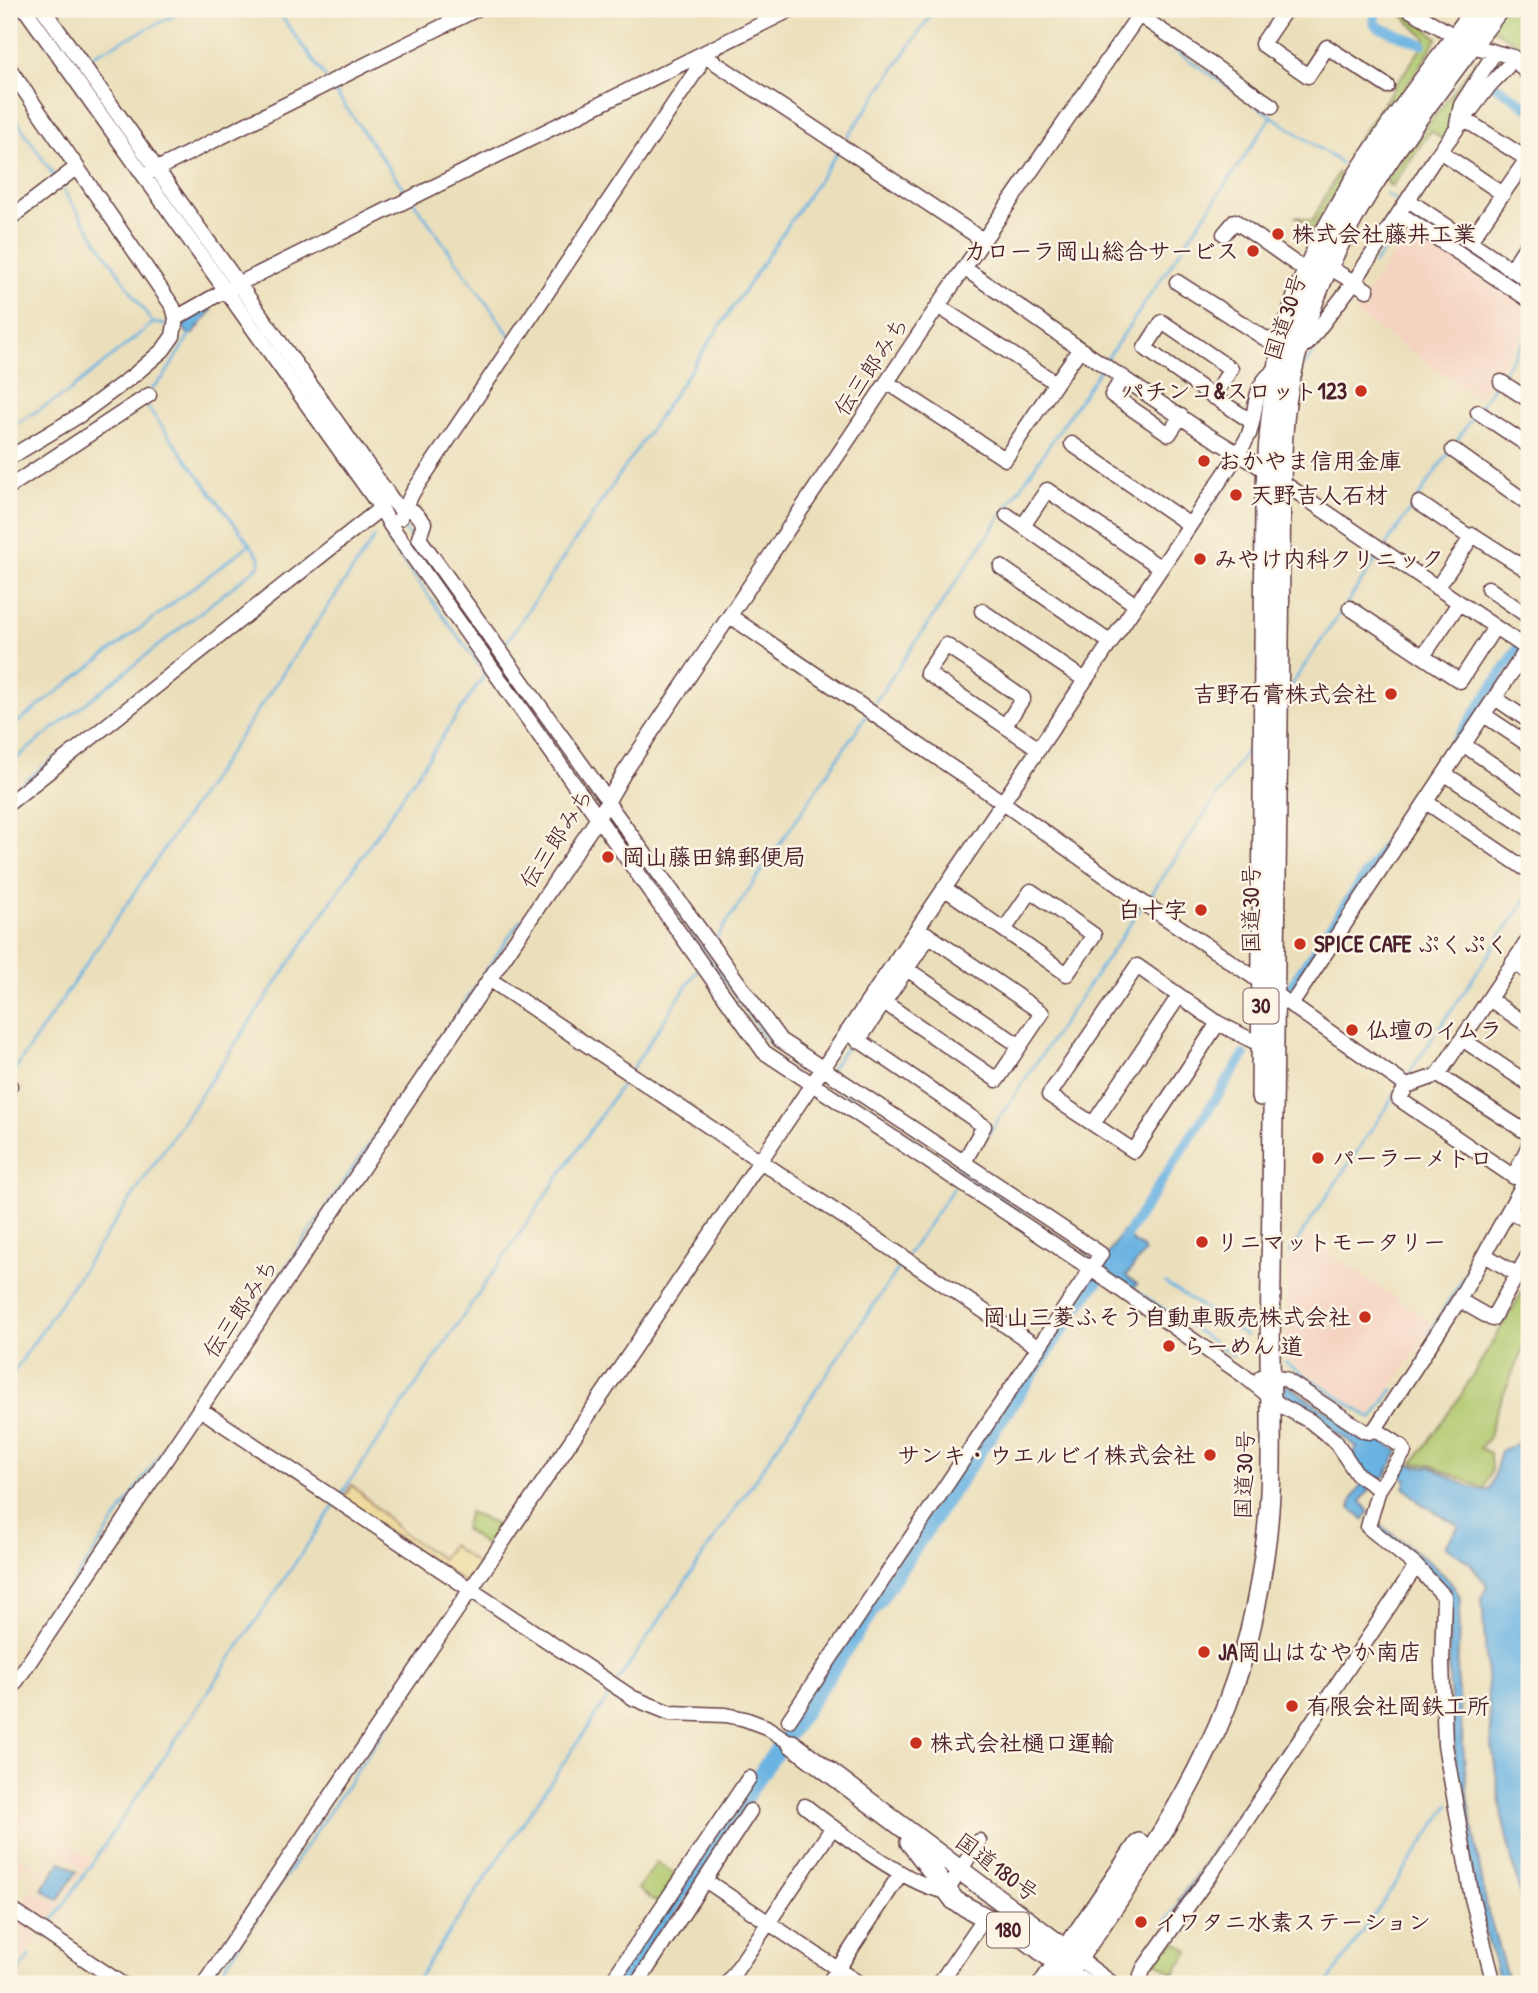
<svg xmlns="http://www.w3.org/2000/svg" width="1538" height="1993" font-family="'Patrick Hand','Klee One',sans-serif">
	<style>
		.built { fill: #f5d3c1; fill-rule: evenodd }
		.green { fill: #afc86d; stroke: #7c744c; stroke-width: 2 }
		.sand { fill: #eeda9e; stroke: #9c7c64; stroke-width: 2 }
		.water { fill: #6ab3e2; stroke: #5a6986; stroke-width: 2 }
		.lines { fill: none; stroke-linecap: round; stroke-linejoin: round }
		.stream { stroke: #6ab3e2; stroke-width: 2.5 }
		.canal { stroke: #6ab3e2; stroke-width: 10 }
		.river { stroke: #6ab3e2; stroke-width: 16 }
		.minor-casing { stroke: #623c41; stroke-width: 17 }
		.highway-casing { stroke: #623c41; stroke-width: 22 }
		.minor { stroke: #fff; stroke-width: 14 }
		.highway { stroke: #fff; stroke-width: 19 }
		.poi-dot { fill: #c8321e; stroke: #fcf5e5; stroke-width: 2.5 }
		.labels { text-anchor: middle; stroke-width: 5; stroke-linejoin: round; paint-order: stroke }
		.shield { fill: #fcf5e5; stroke: #7f5f63; stroke-width: 2 }
		.shield-label { font-size: 21px; font-weight: bold; fill: #4a1f2b }
		.poi-label { font-size: 23px; font-weight: bold; fill: #4a1f2b; stroke: #fcf5e5; text-anchor: start }
		.street-label { font-size: 23px; fill: #4a1f2b; stroke: #fcf5e5 }
	</style>
	<rect width="100%" height="100%" fill="#fcf5e5"/>
	<filter id="ink" filterUnits="userSpaceOnUse"><feTurbulence type="fractalNoise" baseFrequency=".0143" numOctaves="2"/><feDisplacementMap in="SourceGraphic" scale="14" xChannelSelector="R" yChannelSelector="G"/><feConvolveMatrix kernelMatrix="1 2 1 2 8 2 1 2 1" color-interpolation-filters="sRGB"/></filter>
	<filter id="wash" filterUnits="userSpaceOnUse"><feTurbulence type="fractalNoise" baseFrequency=".00686" numOctaves="4" result="noise"/><feDisplacementMap in="SourceGraphic" scale="28" xChannelSelector="R" yChannelSelector="G"/><feGaussianBlur stdDeviation="1.57" result="paint"/><feColorMatrix in="noise" values="0 0 0 0 0 0 0 0 0 0 0 0 0 0 0 0 0 1.4 0 .05"/><feComposite in="paint" operator="in"/></filter>
	<g filter="url(#wash)">
		<rect width="100%" height="100%" fill="#ebdfbb"/>
		<!-- built -->
		<path class="built" d="M1412,227L1529,307V324L1479,398L1354,313Z
			M1305,1236L1433,1324L1398,1378L1370,1415L1286,1359L1288,1260Z
			M9,1805L91,1859L47,1924L9,1897V1891L24,1901L42,1875L24,1864L9,1887V1849L44,1872L62,1846L25,1821L22,1824L9,1816ZM59,1853L82,1868L57,1906L34,1891Z
			M9,1913L40,1934L9,1980V1945L17,1950L26,1937L9,1925Z"/>
		<!-- green -->
		<path class="green" d="M1458,9H1529V50Z
			M1403,13L1424,26L1437,38L1423,62L1352,161L1347,156L1426,41L1425,37L1403,16Z
			M1477,59L1456,101L1445,141L1431,131L1392,186L1388,184L1387,181Z
			M1338,173L1343,177L1313,230L1295,216L1312,221Z
			M1529,1281V1335L1494,1416L1489,1437L1480,1448L1490,1453L1491,1470L1484,1489L1431,1465L1413,1463L1461,1395Z
			M469,1512L499,1526L485,1545L464,1529Z
			M657,1862L678,1877L659,1904L638,1889Z
			M1175,1942L1189,1951L1174,1974L1154,1960L1165,1944L1171,1948Z"/>
		<!-- sand -->
		<path class="sand" d="M352,1485L404,1534L442,1559L451,1545L479,1565L467,1584L342,1500Z"/>
		<!-- water -->
		<path class="water" d="M208,306L212,310L193,334H188L183,327L188,317Z
			M1123,1231L1128,1234L1127,1237L1143,1248L1145,1252L1126,1276L1137,1284L1131,1292L1099,1268Z
			M1286,1384L1367,1438H1377L1398,1451L1385,1477L1375,1479L1360,1468L1353,1455L1357,1447L1308,1412L1283,1397Z
			M1529,1438V1932L1502,1817L1491,1737L1482,1598L1487,1586L1470,1563L1445,1546L1459,1526L1419,1502L1404,1487L1407,1481L1399,1476L1407,1464C1416,1468 1424,1465 1433,1468C1451,1476 1470,1492 1490,1490L1501,1451Z
			M1362,1484L1370,1489L1361,1501L1369,1512L1363,1520L1350,1508L1353,1498Z
			M1378,1523C1399,1541 1451,1572 1460,1598L1457,1674L1468,1802L1487,1908L1509,1984H1501L1479,1910L1458,1790L1449,1677L1450,1594L1374,1528Z
			M1359,1635L1362,1637L1238,1821L1235,1819Z
			M1231,1824L1234,1826L1181,1904L1178,1901Z
			M61,1861L77,1871L58,1900L42,1889Z"/>
		<g class="lines">
			<!-- stream -->
			<path class="stream" d="M276,9L326,78
				M1139,26L1341,163
				M85,59L188,9
				M331,86L408,195
				M9,109L56,179
				M847,138L935,9
				M61,187L149,318L153,323L165,324
				M1386,194L1401,203
				M414,202L511,337
				M1409,209L1529,290
				M1374,264L1402,223
				M1106,360L1272,116
				M1305,365L1355,293
				M1500,377L1529,334
				M151,389L164,377L191,332
				M1480,406L1496,383
				M9,428L67,393L153,323
				M1455,444L1474,414
				M1417,499L1449,452
				M388,505L396,517
				M1005,511L1101,368
				M400,522L414,543
				M1192,535L1237,469
				M388,541L485,673
				M1386,545L1414,504
				M463,611L600,804
				M504,646L839,150
				M1290,687L1380,554
				M871,708L1001,516
				M9,729L250,544
				M9,764L260,565V558L146,405
				M9,794L122,705
				M615,825L767,1040L813,1071
				M1149,898L1250,746
				M715,940L866,716
				M632,1069L698,969
				M831,1069L851,1040
				M821,1077L1091,1260
				M9,1078L375,537
				M1405,1079L1529,895
				M982,1143L1141,908
				M1289,1253L1394,1096
				M908,1254L954,1187
				M1165,1283L1246,1336
				M1131,1287L1233,1355
				M1088,1289L1100,1284
				M1237,1330L1246,1318
				M1429,1334L1467,1271
				M1285,1362L1372,1419L1393,1389
				M9,1379L487,671
				M340,1496L627,1077
				M9,1678L521,919
				M617,1682L903,1262
				M9,1899L58,1933
				M1167,1921L1181,1901
				M49,1927L335,1504
				M125,1978L134,1984
				M10,1984L30,1955
				M213,1984L414,1686
				M414,1984L613,1690
				M1327,1984L1449,1805"/>
			<!-- canal -->
			<path class="canal" d="M1376,9L1374,23L1378,27L1422,44
				M1489,81L1529,108
				M1287,992L1529,632
				M1122,1242L1244,1055"/>
			<!-- river -->
			<path class="river" d="M789,1733L1082,1297L1096,1279
				M619,1984L781,1744"/>
		</g>
	</g>
	<g filter="url(#ink)">
		<g class="lines">
			<defs>
				<path id="minor" d="M25,9L381,508L391,526L764,1052L1091,1269L1243,1375L1280,1405L1310,1421L1335,1441L1357,1474L1379,1489
					M43,9L393,501L403,512
					M1286,9L1262,44L1308,76L1327,47L1387,86
					M1408,9L1472,46L1513,57L1529,76
					M1139,15L1272,106
					M702,54L983,240
					M9,68L173,307L176,318
					M1464,119L1527,159
					M1457,124L1461,105L1495,52
					M1441,152L1503,194
					M149,173L477,9
					M1408,200L1529,281
					M1399,213L1529,300
					M9,219L77,167
					M1224,234L1235,221L1296,264L1316,274
					M1470,241L1529,156
					M1325,260L1327,266L1367,290
					M964,268L1080,349L1206,434L1257,465L1529,650
					M1511,269L1529,242
					M1177,282L1266,339L1307,344L1354,282L1435,158L1489,86L1507,67
					M1123,377L1112,395L1169,434L1181,416
					M887,382L1005,459L1056,383L938,306
					M1501,382L1529,400
					M1056,383L1080,349
					M1213,397L1231,369L1162,322L1145,348C1180,374 1215,398 1252,422
					M1478,412L1529,446
					M1072,444L1190,525
					M1453,450L1529,504
					M9,458L80,415L134,375L163,350L173,336L176,318L224,291L792,9
					M9,487L149,395
					M1419,503L1471,538
					M405,508L413,511L424,523L419,538L603,794L609,799
					M1007,515L1136,605
					M400,518L413,492L698,68L702,54
					M1023,526L1047,490L1161,568
					M1001,567L1111,643
					M1437,588L1473,535L1529,571
					M1488,588L1529,617
					M1350,608L1460,681L1495,627
					M982,611L1085,680
					M730,616L995,797L1142,902L1252,976L1291,1005L1407,1086
					M1423,656L1459,603
					M1495,698L1529,721
					M1484,715L1529,745
					M1005,726L1023,698L946,645L927,673L1039,749
					M1464,745L1529,789
					M1445,774L1529,829
					M607,802L780,1040L1101,1254L789,1720
					M1426,802L1524,868
					M9,803L381,508
					M944,888L1067,974L1094,935L1031,891L1004,930
					M895,961L1020,1046
					M1513,962L1529,973
					M1137,966L1218,1023L1134,1151L1049,1095Z
					M489,979L1039,1348
					M872,994L997,1080L1042,1013L918,928
					M1489,999L1529,1026
					M1291,1005L1529,646
					M1218,1023L1253,1041L1268,1042
					M847,1032L984,1126L964,1162
					M1462,1039L1529,1084
					M858,1041L929,936
					M1438,1075L1529,939
					M9,1085L10,1086
					M1093,1124L1179,996
					M1529,1134L1438,1075L1407,1086L1399,1099L1514,1177L1529,1145
					M1510,1211L1529,1222
					M1485,1255L1518,1275
					M1459,1300L1492,1319L1529,1254
					M1261,1377L1285,1379L1364,1431L1369,1432L1375,1429L1459,1300L1529,1174
					M200,1409L633,1698L670,1713L726,1715L745,1719L766,1727L792,1744
					M1416,1566L1444,1596L1442,1663L1445,1745L1472,1898L1494,1984
					M9,1692L598,818L624,773L938,306L1143,9
					M805,1806C833,1828 914,1890 947,1891L979,1841
					M705,1880L860,1984
					M9,1908L122,1984
					M1078,1958L1113,1984
					M1069,1971L1090,1984
					M204,1984L1238,454C1242,447 1246,441 1249,434C1258,409 1251,383 1278,369
					M610,1984L749,1778
					M637,1984L750,1811
					M727,1984L833,1827
					M828,1984L901,1873
					M939,1984L985,1917
					M1142,1984L1141,1975L1144,1968L1214,1869L1416,1566L1368,1527L1379,1489L1404,1452L1401,1446L1375,1429"/>
				<path id="highway" d="M1261,1096L1265,502C1268,448 1271,395 1283,343C1314,215 1400,113 1476,9
					M792,1744L1077,1958
					M910,1842L955,1901L1027,1940L1068,1971
					M1043,1984L1139,1843
					M1060,1984C1112,1908 1168,1833 1207,1750C1237,1689 1255,1624 1264,1556C1274,1490 1271,1421 1270,1354L1281,482C1282,454 1282,425 1287,397C1313,244 1409,130 1499,9"/>
			</defs>
			<!-- minor casing -->
			<use href="#minor" class="minor-casing"/>
			<!-- highway casing -->
			<use href="#highway" class="highway-casing"/>
			<!-- minor -->
			<use href="#minor" class="minor"/>
			<!-- highway -->
			<use href="#highway" class="highway"/>
		</g>
	</g>
	<!-- markers -->
	<g class="poi-dot">
		<circle cx="1278" cy="234" r="7"/>
		<circle cx="1253" cy="251" r="7"/>
		<circle cx="1361" cy="391" r="7"/>
		<circle cx="1204" cy="461" r="7"/>
		<circle cx="1236" cy="495" r="7"/>
		<circle cx="1200" cy="559" r="7"/>
		<circle cx="1391" cy="694" r="7"/>
		<circle cx="608" cy="857" r="7"/>
		<circle cx="1201" cy="910" r="7"/>
		<circle cx="1300" cy="944" r="7"/>
		<circle cx="1352" cy="1030" r="7"/>
		<circle cx="1318" cy="1158" r="7"/>
		<circle cx="1202" cy="1242" r="7"/>
		<circle cx="1365" cy="1317" r="7"/>
		<circle cx="1169" cy="1346" r="7"/>
		<circle cx="1210" cy="1455" r="7"/>
		<circle cx="1204" cy="1652" r="7"/>
		<circle cx="1292" cy="1706" r="7"/>
		<circle cx="916" cy="1743" r="7"/>
		<circle cx="1141" cy="1922" r="7"/>
	</g>
	<g class="labels">
		<!-- shield labels -->
		<g class="shield">
			<rect x="1243.5" y="988.5" width="35" height="35" rx="5"/>
			<rect x="987" y="1912.5" width="42" height="35" rx="5"/>
		</g>
		<g class="shield-label">
			<text x="1261" y="1013">30</text>
			<text x="1008" y="1937">180</text>
		</g>
		<!-- poi labels -->
		<g class="poi-label">
			<text x="1292" y="242">株式会社藤井工業</text>
			<text x="1239" y="259" text-anchor="end">カローラ岡山総合サービス</text>
			<text x="1347" y="399" text-anchor="end">パチンコ&amp;スロット123</text>
			<text x="1218" y="469">おかやま信用金庫</text>
			<text x="1250" y="503">天野吉人石材</text>
			<text x="1214" y="567">みやけ内科クリニック</text>
			<text x="1377" y="702" text-anchor="end">吉野石膏株式会社</text>
			<text x="622" y="865">岡山藤田錦郵便局</text>
			<text x="1187" y="918" text-anchor="end">白十字</text>
			<text x="1314" y="952">SPICE CAFE ぷくぷく</text>
			<text x="1366" y="1038">仏壇のイムラ</text>
			<text x="1332" y="1166">パーラーメトロ</text>
			<text x="1216" y="1250">リニマットモータリー</text>
			<text x="1351" y="1325" text-anchor="end">岡山三菱ふそう自動車販売株式会社</text>
			<text x="1183" y="1354">らーめん 道</text>
			<text x="1196" y="1463" text-anchor="end">サンキ・ウエルビイ株式会社</text>
			<text x="1218" y="1660">JA岡山はなやか南店</text>
			<text x="1306" y="1714">有限会社岡鉄工所</text>
			<text x="930" y="1751">株式会社樋口運輸</text>
			<text x="1155" y="1930">イワタニ水素ステーション</text>
		</g>
		<!-- street labels -->
		<g class="street-label">
			<text transform="translate(1285 317) rotate(-72)" y="8">国道30号</text>
			<text transform="translate(871 366) rotate(-56)" y="8">伝三郎みち</text>
			<text transform="translate(556 838) rotate(-57)" y="8">伝三郎みち</text>
			<text transform="translate(1251 909) rotate(-90)" y="8">国道30号</text>
			<text transform="translate(240 1308) rotate(-56)" y="8">伝三郎みち</text>
			<text transform="translate(1244 1475) rotate(-88)" y="8">国道30号</text>
			<text transform="translate(997 1867) rotate(37)" y="8">国道180号</text>
		</g>
	</g>
	<!-- margin -->
	<rect width="1538" height="1993" fill="none" stroke="#fcf5e5" stroke-width="35"/>
</svg>
